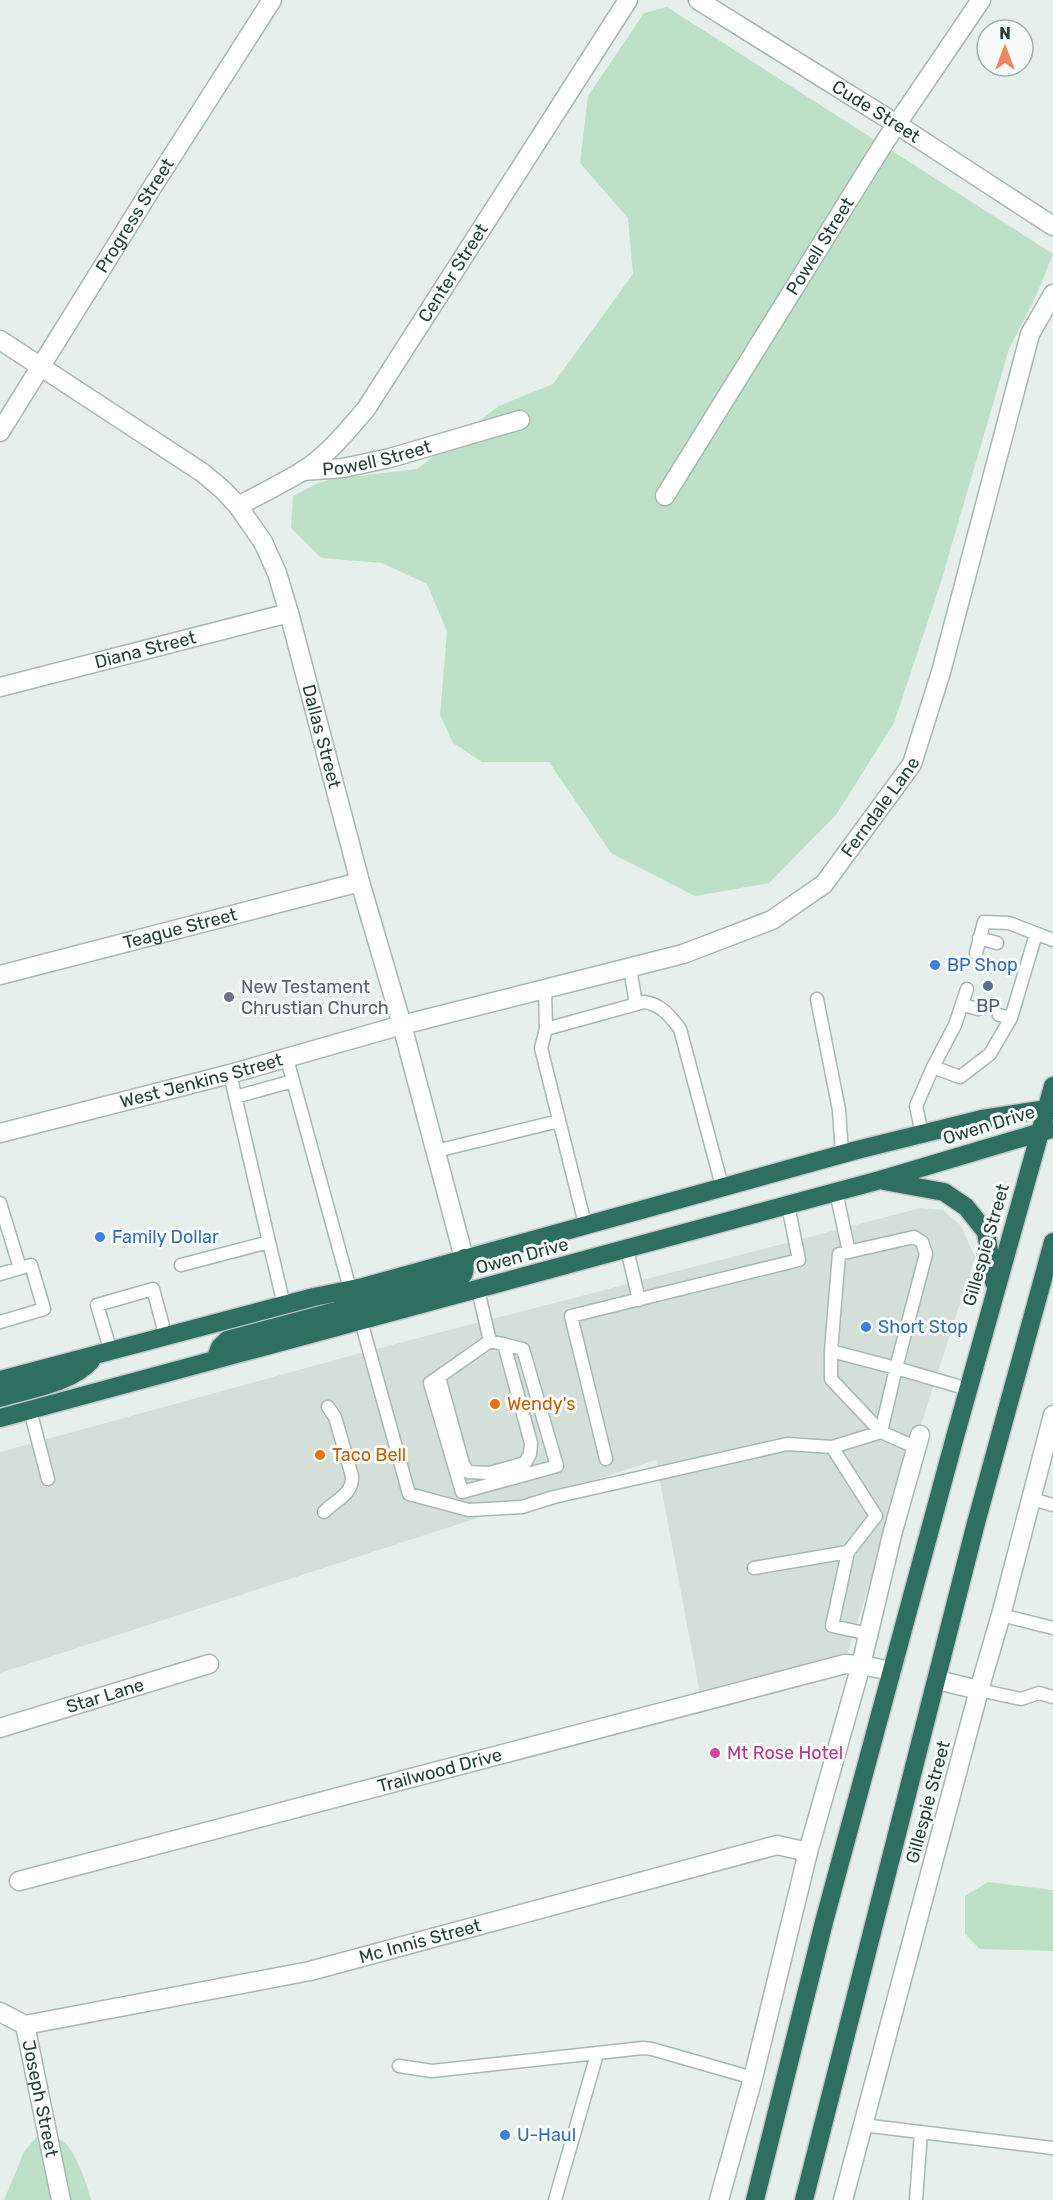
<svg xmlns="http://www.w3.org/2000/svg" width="1053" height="2200" font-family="Rubik,sans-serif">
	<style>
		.built { fill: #d4dfda }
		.green { fill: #bfe0c8 }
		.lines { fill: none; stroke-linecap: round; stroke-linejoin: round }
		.lane-casing { stroke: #a8b8b2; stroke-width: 15 }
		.street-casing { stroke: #a8b8b2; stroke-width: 21 }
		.highway-casing { stroke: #c2cac8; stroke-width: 21 }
		.lane { stroke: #fff; stroke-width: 12 }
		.street { stroke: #fff; stroke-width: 18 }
		.highway { stroke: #2f6f62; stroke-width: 18 }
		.shop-dot { fill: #3f7fe0; stroke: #f7fbf9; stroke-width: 2 }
		.service-dot { fill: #5c6f8a; stroke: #f7fbf9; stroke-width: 2 }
		.worship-dot { fill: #6b7280; stroke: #f7fbf9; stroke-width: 2 }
		.food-dot { fill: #e8710a; stroke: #f7fbf9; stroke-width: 2 }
		.hotel-dot { fill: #d1479c; stroke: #f7fbf9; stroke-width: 2 }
		.labels { text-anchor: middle; stroke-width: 6; stroke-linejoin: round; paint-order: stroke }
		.street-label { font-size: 18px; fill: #24423a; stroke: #f7fbf9 }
		.shop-label { font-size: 18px; fill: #366cbe; stroke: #f7fbf9; text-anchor: start }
		.worship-label { font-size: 18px; fill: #5b616d; stroke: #f7fbf9; text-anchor: start }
		.service-label { font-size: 18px; fill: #4e5e75; stroke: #f7fbf9 }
		.food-label { font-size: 18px; fill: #c56008; stroke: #f7fbf9; text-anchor: start }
		.hotel-label { font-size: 18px; fill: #b23c85; stroke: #f7fbf9; text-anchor: start }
	</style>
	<rect width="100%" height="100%" fill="#e6efeb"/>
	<!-- built -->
	<path class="built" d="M921,1208L943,1210L961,1226L975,1257L847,1654L700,1693L656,1460L0,1673V1452L353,1355Z"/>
	<!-- green -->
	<path class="green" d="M667,7L1053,254L1036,296L1009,349L940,585L894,723L836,815L769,883L695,896L611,853L549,762H482L453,743L440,715L447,631L427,584L382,563L321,558L291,528L293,496L318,483L333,479L417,469L499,406L553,384L633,274L628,218L580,163L588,96L644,13Z
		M988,1882L1053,1890V1951L980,1949L965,1934V1896Z
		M39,2134C44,2135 52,2135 58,2138C74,2144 87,2184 91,2200H4L24,2152Z"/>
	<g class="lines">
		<defs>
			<path id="lane" d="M979,938L997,943
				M976,953L984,922L1009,923L1053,940
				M630,968L636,1004
				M545,989L546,1029L541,1048L585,1224
				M817,999L839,1110L842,1154
				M963,1005L978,1009
				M999,1015L1011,1018
				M546,1029L644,1002C661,1004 670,1016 680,1029L722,1186
				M287,1059L350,1289
				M933,1067L960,1077L990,1054L1011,1018L1036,934
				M235,1097L293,1081
				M922,1134L916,1106L933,1067L955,1025L967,989
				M436,1151L559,1121
				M836,1192L849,1252
				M0,1203L20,1268
				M914,1237L922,1242L926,1254L896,1368L831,1351L839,1254Z
				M269,1242L284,1305
				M627,1249L639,1300
				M181,1265L269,1242L230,1074
				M0,1274L31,1265L44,1309L0,1322
				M478,1290L490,1341
				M361,1321L409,1494L469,1510L522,1507L554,1497L787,1444L832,1447L881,1432
				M490,1341L523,1349L557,1466L462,1492L430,1383Z
				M831,1351V1379L881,1432L917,1448
				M111,1352L97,1305L153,1289L166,1337
				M439,1377L463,1464L468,1472L489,1473L525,1463L530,1454L531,1443L504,1344
				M30,1410L48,1479
				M881,1432L896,1368L968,1389
				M832,1447L876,1516L848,1552
				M606,1459L571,1316L799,1260L788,1205
				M1032,1499L1053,1505
				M324,1512C335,1500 353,1495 352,1476L335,1417L328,1407
				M754,1568L848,1552L832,1626L869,1634
				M1001,1615L1053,1628
				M979,1690L1021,1699L1039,1693L1053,1697
				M399,2066L432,2071L643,2048L652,2049L753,2078
				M862,2125L1053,2148
				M555,2200L597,2054
				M916,2200L921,2132"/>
			<g id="street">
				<path id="s1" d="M698,0L898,125L1053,226"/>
				<path id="s2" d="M0,340L203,473L223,490L238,506L263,542L277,573L289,613L360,882L402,1025L464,1258"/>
				<path id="s3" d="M0,432L153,186L272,0"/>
				<path id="s4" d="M302,471L343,468L390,458L520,420"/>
				<path id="s5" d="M665,496L886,140L981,0"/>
				<path id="s6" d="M238,506C259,495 281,484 301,472C327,456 347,431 366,409L628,0"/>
				<path id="s7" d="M0,687L289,613"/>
				<path id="s8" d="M0,975L360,882"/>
				<path id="s9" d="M0,1133L230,1074L402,1025L683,954L772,920L824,884L912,764L941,672L1030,334L1053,294"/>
				<path d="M937,1680L979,1690"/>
				<path id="s10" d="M0,1728L209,1664"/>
				<path id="s11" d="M19,1881L845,1664L861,1665L892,1671"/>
				<path d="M0,2012L25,2025"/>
				<path id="s12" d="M25,2025L310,1971L777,1845L808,1852"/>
				<path id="s13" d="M25,2025L61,2200"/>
				<path d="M719,2200L753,2078L808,1852L861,1665L893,1531L920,1435"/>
				<path d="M843,2200L979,1690L1001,1615L1053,1415"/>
			</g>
			<path id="highway" d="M884,1181L944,1192L966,1207L986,1232L994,1282
				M215,1360L220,1347L227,1340L459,1278C467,1274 464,1266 464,1258
				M0,1380L314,1297L363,1287L857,1150L982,1119L1053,1108
				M0,1398C29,1389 70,1384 91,1361
				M0,1418L880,1180L1048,1130
				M755,2200L824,1922L955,1437L1053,1086
				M804,2200L976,1523L1053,1242"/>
		</defs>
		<!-- lane casing -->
		<use href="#lane" class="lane-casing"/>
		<!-- street casing -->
		<use href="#street" class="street-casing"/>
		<!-- highway casing -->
		<use href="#highway" class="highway-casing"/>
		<!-- lane -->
		<use href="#lane" class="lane"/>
		<!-- street -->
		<use href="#street" class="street"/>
		<!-- highway -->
		<use href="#highway" class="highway"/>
	</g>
	<!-- markers -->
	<g class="shop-dot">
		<circle cx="935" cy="965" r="6"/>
		<circle cx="100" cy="1237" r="6"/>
		<circle cx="866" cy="1327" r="6"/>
		<circle cx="505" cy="2135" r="6"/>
	</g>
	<circle class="service-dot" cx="988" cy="986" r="6"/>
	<circle class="worship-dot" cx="229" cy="997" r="6"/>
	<g class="food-dot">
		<circle cx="495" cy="1404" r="6"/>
		<circle cx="320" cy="1455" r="6"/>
	</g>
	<circle class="hotel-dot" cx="715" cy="1753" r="6"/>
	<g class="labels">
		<!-- street labels -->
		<g class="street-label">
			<text dy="6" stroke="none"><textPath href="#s1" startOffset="210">Cude Street</textPath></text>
			<text dy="6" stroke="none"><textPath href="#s3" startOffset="255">Progress Street</textPath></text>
			<text dy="6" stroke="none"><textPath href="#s5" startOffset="294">Powell Street</textPath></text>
			<text dy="6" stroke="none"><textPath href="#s6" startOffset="324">Center Street</textPath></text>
			<text dy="6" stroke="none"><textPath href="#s4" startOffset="76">Powell Street</textPath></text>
			<text dy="6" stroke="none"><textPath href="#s7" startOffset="150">Diana Street</textPath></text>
			<text dy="6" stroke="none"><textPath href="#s2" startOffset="538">Dallas Street</textPath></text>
			<text dy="6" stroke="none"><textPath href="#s9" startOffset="960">Ferndale Lane</textPath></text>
			<text dy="6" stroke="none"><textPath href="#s8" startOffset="186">Teague Street</textPath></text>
			<text dy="6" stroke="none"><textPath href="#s9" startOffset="208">West Jenkins Street</textPath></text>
			<text transform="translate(989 1125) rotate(-17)" y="6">Owen Drive</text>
			<text transform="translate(986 1245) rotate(-74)" y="6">Gillespie Street</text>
			<text transform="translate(522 1256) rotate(-15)" y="6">Owen Drive</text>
			<text dy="6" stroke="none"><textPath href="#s10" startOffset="110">Star Lane</textPath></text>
			<text dy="6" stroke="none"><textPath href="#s11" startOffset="435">Trailwood Drive</textPath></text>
			<text transform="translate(928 1802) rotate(-75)" y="6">Gillespie Street</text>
			<text dy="6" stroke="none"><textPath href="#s12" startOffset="404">Mc Innis Street</textPath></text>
			<text dy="6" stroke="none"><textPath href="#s13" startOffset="75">Joseph Street</textPath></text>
		</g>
		<!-- shop labels -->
		<g class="shop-label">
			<text x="947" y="971">BP Shop</text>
			<text x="112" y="1243">Family Dollar</text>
			<text x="878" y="1333">Short Stop</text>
			<text x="517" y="2141">U-Haul</text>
		</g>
		<!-- worship labels -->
		<g class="worship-label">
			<text x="241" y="993">New Testament<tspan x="241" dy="21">Chrustian Church</tspan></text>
		</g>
		<!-- service labels -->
		<g class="service-label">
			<text x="988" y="1012">BP</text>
		</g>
		<!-- food labels -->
		<g class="food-label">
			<text x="507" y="1410">Wendy's</text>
			<text x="332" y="1461">Taco Bell</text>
		</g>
		<!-- hotel labels -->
		<g class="hotel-label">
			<text x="727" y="1759">Mt Rose Hotel</text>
		</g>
	</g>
	<!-- north arrow -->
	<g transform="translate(1005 48)"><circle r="28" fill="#f7fbf9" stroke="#a3b1ad" stroke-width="1.5"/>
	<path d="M0-4.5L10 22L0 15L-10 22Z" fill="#f4845f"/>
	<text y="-9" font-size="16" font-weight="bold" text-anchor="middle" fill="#24423a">N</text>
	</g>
</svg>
